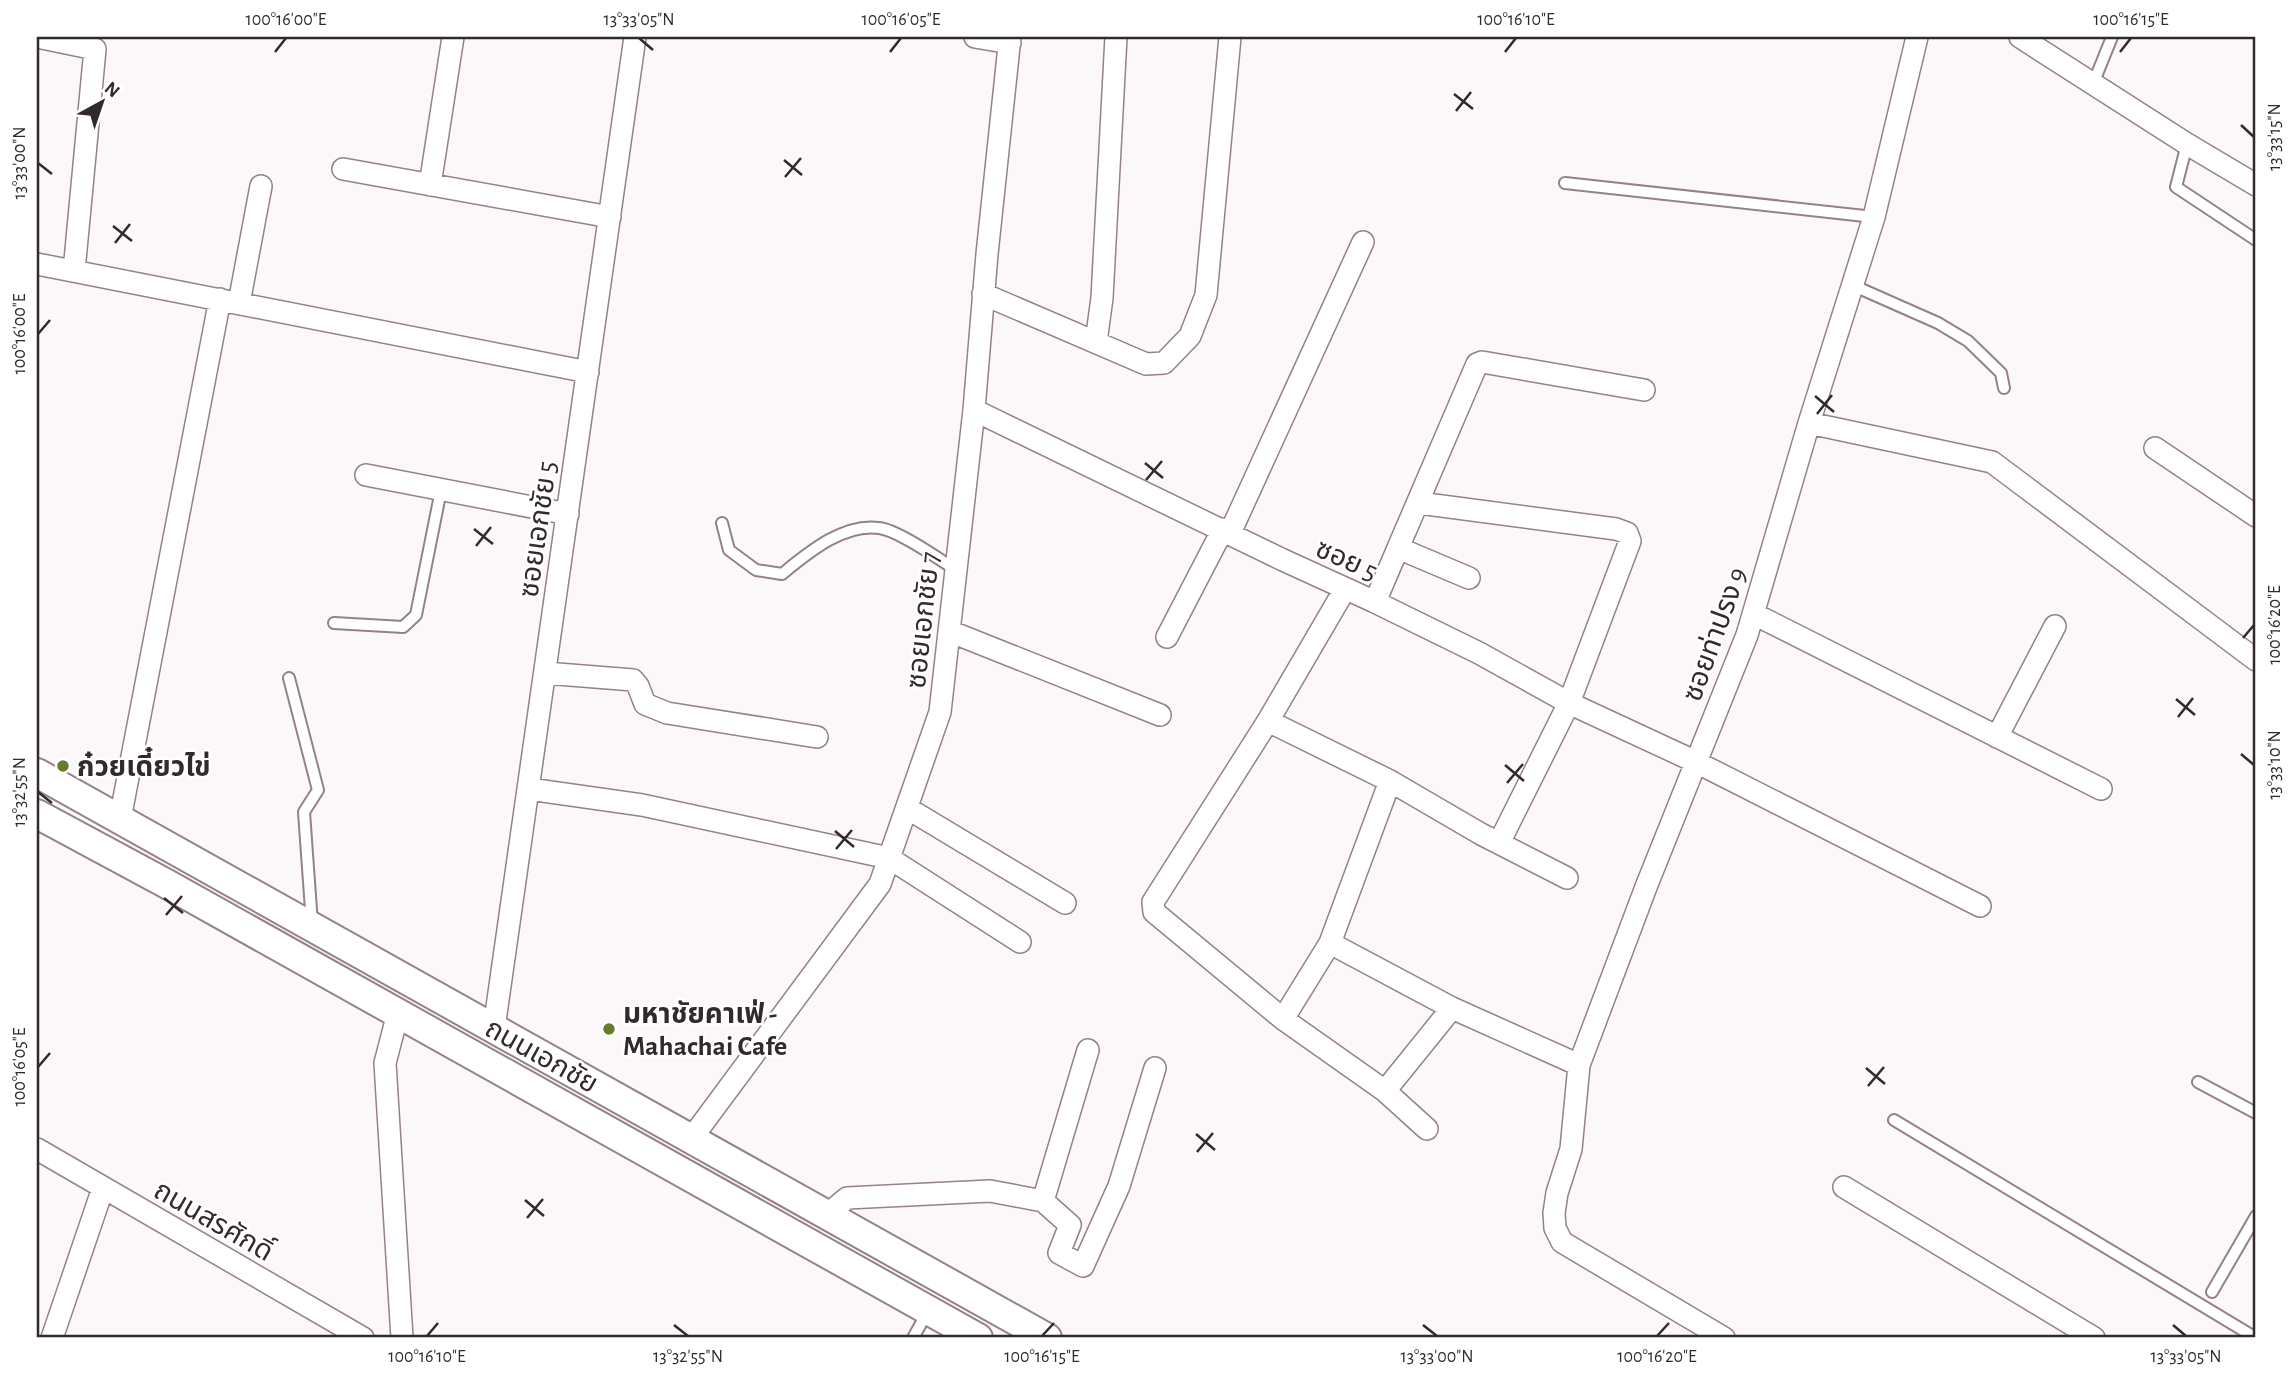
<svg xmlns="http://www.w3.org/2000/svg" width="2293" height="1375" font-family="'Alegreya Sans','Noto Sans Thai',sans-serif">
	<style>
		.lines { fill: none; stroke-linecap: round; stroke-linejoin: round }
		.service-casing { stroke: #95808b; stroke-width: 14 }
		.minor-casing { stroke: #95808b; stroke-width: 24 }
		.secondary-casing { stroke: #95808b; stroke-width: 32 }
		.service { stroke: #fff; stroke-width: 10 }
		.minor { stroke: #fff; stroke-width: 21 }
		.secondary { stroke: #fff; stroke-width: 28 }
		.ticks { fill: none; stroke: #32292e; stroke-width: 2.5 }
		.poi-dot { fill: #677c2c; stroke: #fff; stroke-width: 2.5 }
		.labels { text-anchor: middle; stroke-width: 5; stroke-linejoin: round; paint-order: stroke }
		.street-label { font-size: 28px; fill: #32292e; stroke: #fff }
		.poi-label { font-size: 28px; font-weight: bold; fill: #32292e; stroke: #fff; text-anchor: start }
		.neatline { fill: none; stroke: #32292e; stroke-width: 2.5 }
		.ticks-label { font-size: 18px; text-anchor: middle; fill: #32292e }
	</style>
	<rect width="100%" height="100%" fill="#fcf8fa"/>
	<g class="lines">
		<defs>
			<path id="service" d="M2093,84L2112,37
				M2187,144L2176,187L2256,240
				M1565,183L1874,217
				M1852,285L1938,323L1968,341L2001,373L2004,388
				M722,523L729,550L756,570L782,574C808,553 843,523 879,528C898,530 939,559 956,570
				M334,623L403,627L416,615L441,490
				M289,678L318,790L304,812L312,924
				M2198,1082L2256,1113
				M1894,1120L2256,1338
				M2212,1292L2256,1216
				M913,1338L928,1311"/>
			<path id="minor" d="M37,37L95,49L74,271
				M975,37L1010,43
				M2020,37L2187,144L2256,185
				M343,169L610,217
				M430,185L453,37
				M37,264L588,372
				M983,294L1146,364L1164,363L1190,336L1206,295L1230,37
				M239,303L261,186
				M1096,342L1102,298L1116,37
				M974,410L1281,559L1375,602L1479,653L1569,703L1696,762L1980,906
				M1809,423L1992,462L2256,660
				M2155,448L2256,516
				M366,475L568,514
				M1419,503L1616,529L1627,533L1630,541L1569,703L1499,843
				M1230,533L1363,242
				M1469,578L1398,548L1477,364L1482,362L1644,390
				M1345,589L1268,721L1153,902L1154,912L1283,1019L1385,1091L1452,1008
				M1375,602L1398,548
				M1754,614L2101,789
				M949,631L1160,715
				M1167,637L1223,529
				M545,673L633,680L638,686L645,704L667,713L817,737
				M1268,721L1390,781L1481,834L1567,878
				M1997,737L2055,626
				M529,789L642,805L889,858L1020,942
				M907,808L1065,903
				M120,819L220,299
				M1330,943L1452,1008L1579,1065
				M398,1013L385,1063L402,1338
				M1283,1019L1330,943L1390,781
				M494,1028L635,37
				M1385,1091L1427,1129
				M691,1139L880,884L940,712L974,410L987,254L1010,37
				M37,1149L363,1338
				M1844,1187L2094,1338
				M1043,1201L1088,1050
				M827,1215L847,1198L990,1191L1043,1201L1070,1225L1059,1253L1083,1266L1119,1186L1155,1068
				M52,1338L103,1188
				M1724,1338L1562,1242L1555,1228L1554,1213L1557,1193L1571,1149L1579,1065L1646,887L1747,635L1809,423L1874,217L1917,37"/>
			<path id="secondary" d="M37,773L1047,1338
				M37,814L167,884L978,1338"/>
		</defs>
		<!-- service casing -->
		<use href="#service" class="service-casing"/>
		<!-- minor casing -->
		<use href="#minor" class="minor-casing"/>
		<!-- secondary casing -->
		<use href="#secondary" class="secondary-casing"/>
		<!-- service -->
		<use href="#service" class="service"/>
		<!-- minor -->
		<use href="#minor" class="minor"/>
		<!-- secondary -->
		<use href="#secondary" class="secondary"/>
	</g>
	<!-- ticks -->
	<path class="ticks" d="M639,38L653,50M275,52L286,38M890,52L901,38M1505,52L1516,38M2120,52L2131,38M1454,94L1473,109M1456,111L1471,92M2241,125L2254,137M784,160L802,175M38,163L52,174M785,177L801,158M113,226L132,241M115,243L130,224M38,334L50,320M1815,396L1834,412M1817,414L1832,395M1145,463L1163,478M1146,480L1162,461M474,529L493,544M476,546L491,527M2243,638L2254,625M2176,699L2195,715M2178,717L2193,698M2241,754L2254,765M1505,765L1524,781M1507,783L1523,764M38,792L52,803M835,831L854,847M836,849L852,830M164,898L183,913M166,915L182,896M38,1067L50,1053M1866,1068L1885,1084M1868,1086L1884,1067M1196,1134L1215,1150M1197,1152L1213,1133M525,1200L544,1216M527,1218L543,1199M674,1325L688,1336M1423,1325L1437,1336M2173,1325L2186,1336M427,1336L438,1323M1042,1336L1054,1323M1657,1336L1669,1323"/>
	<!-- markers -->
	<g class="poi-dot">
		<circle cx="63" cy="766" r="7"/>
		<circle cx="609" cy="1029" r="7"/>
	</g>
	<g class="labels">
		<!-- street labels -->
		<g class="street-label">
			<text transform="translate(537 529) rotate(-82)" y="10">ซอยเอกชัย 5</text>
			<text transform="translate(1347 559) rotate(24)" y="10">ซอย 5</text>
			<text transform="translate(922 620) rotate(-84)" y="10">ซอยเอกชัย 7</text>
			<text transform="translate(1714 634) rotate(-70)" y="10">ซอยท่าปรง 9</text>
			<text transform="translate(542 1055) rotate(29)" y="10">ถนนเอกชัย</text>
			<text transform="translate(214 1220) rotate(30)" y="10">ถนนสรศักดิ์</text>
		</g>
		<!-- poi labels -->
		<g class="poi-label">
			<text x="77" y="776">ก๋วยเดี๋ยวไข่</text>
			<text x="623" y="1023">มหาชัยคาเฟ่ -<tspan x="623" dy="32">Mahachai Cafe</tspan></text>
		</g>
	</g>
	<!-- border -->
	<rect width="2293" height="1375" fill="none" stroke="#ffffff" stroke-width="77"/>
	<!-- north arrow -->
	<g transform="translate(102 102) rotate(40)" stroke="#ffffff" stroke-width="5" paint-order="stroke">
	<path d="M0-5L12 26L0 18L-12 26Z" fill="#32292e"/>
	<text y="-10" font-size="19" font-weight="bold" text-anchor="middle" fill="#32292e">N</text>
	</g>
	<rect x="38" y="38" width="2216" height="1298" class="neatline"/>
	<g class="ticks-label">
		<text x="286" y="25">100°16'00"E</text>
		<text x="639" y="25">13°33'05"N</text>
		<text x="901" y="25">100°16'05"E</text>
		<text x="1516" y="25">100°16'10"E</text>
		<text x="2131" y="25">100°16'15"E</text>
		<text transform="translate(2274 137) rotate(-90)" y="6">13°33'15"N</text>
		<text transform="translate(19 163) rotate(-90)" y="6">13°33'00"N</text>
		<text transform="translate(19 334) rotate(-90)" y="6">100°16'00"E</text>
		<text transform="translate(2274 625) rotate(-90)" y="6">100°16'20"E</text>
		<text transform="translate(2274 765) rotate(-90)" y="6">13°33'10"N</text>
		<text transform="translate(19 792) rotate(-90)" y="6">13°32'55"N</text>
		<text transform="translate(19 1067) rotate(-90)" y="6">100°16'05"E</text>
		<text x="427" y="1362">100°16'10"E</text>
		<text x="688" y="1362">13°32'55"N</text>
		<text x="1042" y="1362">100°16'15"E</text>
		<text x="1437" y="1362">13°33'00"N</text>
		<text x="1657" y="1362">100°16'20"E</text>
		<text x="2186" y="1362">13°33'05"N</text>
	</g>
</svg>
